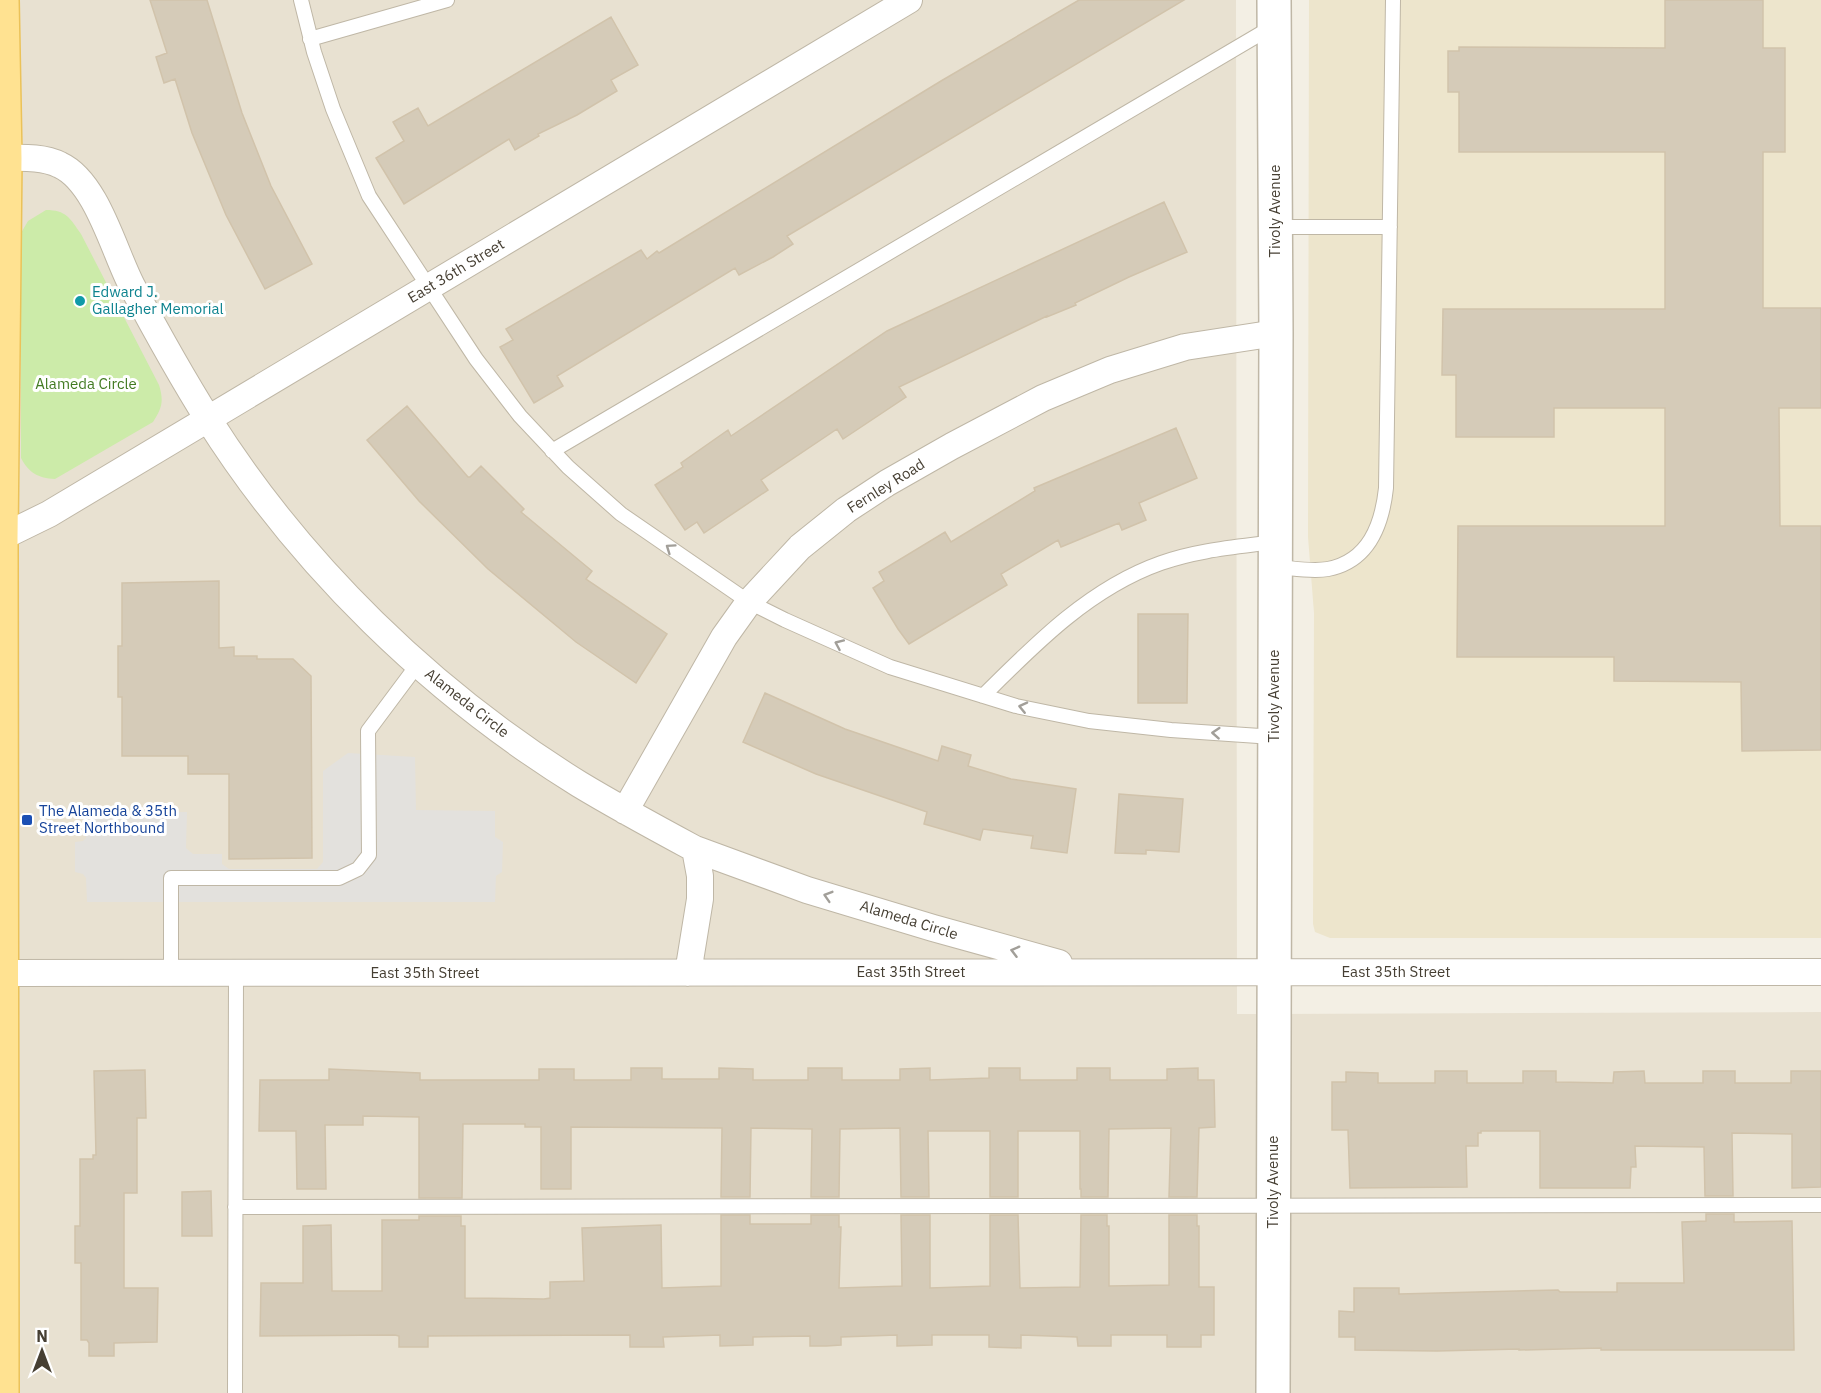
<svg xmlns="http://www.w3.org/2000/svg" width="1821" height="1393" font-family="'IBM Plex Sans',sans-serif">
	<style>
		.residential { fill: #e8e1d1 }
		.education { fill: #ede5cc }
		.green { fill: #cceba9 }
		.parking { fill: #e3e1dd }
		.building { fill: #d5cbb8; stroke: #d1c3ab; stroke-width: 1.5 }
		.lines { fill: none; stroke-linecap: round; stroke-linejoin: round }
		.service-casing { stroke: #bfb7a6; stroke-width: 16 }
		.minor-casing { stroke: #bfb7a6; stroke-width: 28 }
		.tertiary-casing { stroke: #bfb7a6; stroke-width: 36 }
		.primary-casing { stroke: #ebc259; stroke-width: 36 }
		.service { stroke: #fff; stroke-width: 14 }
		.minor { stroke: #fff; stroke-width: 26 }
		.tertiary { stroke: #fff; stroke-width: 33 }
		.primary { stroke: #ffe291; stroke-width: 33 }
		.oneway { stroke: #a29f99 }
		.culture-dot { fill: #0f9aa8; stroke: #fff; stroke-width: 2 }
		.transit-dot { fill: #1a4fb4; stroke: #fff; stroke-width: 2 }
		.labels { text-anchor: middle; stroke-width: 6; stroke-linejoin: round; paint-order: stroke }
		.street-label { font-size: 15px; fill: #463f33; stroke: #fff }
		.culture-label { font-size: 15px; fill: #0d838f; stroke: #fff; text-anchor: start }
		.park-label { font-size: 15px; fill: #437b23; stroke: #fff }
		.transit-label { font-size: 15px; fill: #164399; stroke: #fff; text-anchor: start }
	</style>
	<rect width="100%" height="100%" fill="#f3efe4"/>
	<!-- residential -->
	<path class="residential" d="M0,0H1236L1237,1014L1821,1012V1393H0Z"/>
	<!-- education -->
	<path class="education" d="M1309,0H1821V938H1330L1315,932L1313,924L1314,613L1308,537Z"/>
	<!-- green -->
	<path class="green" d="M46,210C66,210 70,218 81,234L159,385C164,401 162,408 153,422L55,479C38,478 29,473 21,458V233L28,221Z"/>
	<!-- parking -->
	<path class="parking" d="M348,753L415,757L416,810L495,811V837L503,842L502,872L496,876L495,902H87L86,878L83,874L75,872V842L83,841L86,838L85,813L187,812L186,848L193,854H222V864L229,869H317L323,862V771Z"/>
	<!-- building -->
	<path class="building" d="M150,0H207L242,113L271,186L312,264L265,289L226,215L192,133L175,79L164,83L156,57L167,53Z
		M1079,0H1184L787,236L793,244L773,257L739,275L735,268L557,376L563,386L534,403L500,347L513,340L506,329L641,250L647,259L657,251L659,253L941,81Z
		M1665,0H1763V48H1785V152H1763V308H1821V408H1779L1780,526H1821V750L1742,751L1741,682L1614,681V657H1457L1458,526H1665V408H1554V437H1456V375H1442L1443,309H1665V152H1459V92H1448V51H1459V47L1665,48Z
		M611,17L638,65L611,80L617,91L577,115L538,134L539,136L515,150L509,139L404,204L376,158L404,141L393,122L418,108L428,126Z
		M1164,202L1187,252L1129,277L1075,303L1076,305L1047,317V316L899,387L906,397L843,439L837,429L761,480L768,490L704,533L697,522L685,530L655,485L683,467L681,463L728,430L731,436L887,331Z
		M407,406L468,477H470L481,466L524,509L521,512L592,571L586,579L667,634L636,683L576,642L488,569L419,501L367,440Z
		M1176,428L1197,478L1139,503L1146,520L1122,530L1119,523L1061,547L1058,540L1001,574L1007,585L909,644L898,629L873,588L884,581L879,572L945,532L951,542L1035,491L1034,488Z
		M219,581V648L234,647V656H257V659H293L311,676L312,858L229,859V774H188V756H122V697H118V646H122V583Z
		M1138,614H1188L1187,703H1138Z
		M765,693L845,729L938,761L942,746L971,755L968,766L1011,779L1076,789L1067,853L1031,848L1033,836L983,829L980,840L924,824L927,812L816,774L743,742Z
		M1119,794L1183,799L1179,852L1146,850V854L1115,853Z
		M631,1068H662V1079H719V1068L753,1069V1080H808V1068H842V1080H900V1069L930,1068V1080L989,1078V1068H1020V1080H1077V1068H1110V1080H1167V1069L1198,1068V1080H1214L1215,1127L1199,1128L1197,1197H1169L1171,1128L1109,1129L1108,1197H1081V1189H1080V1131H1018V1197H990V1131H928L929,1197H901L900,1128L840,1129L839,1197H811L812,1129L751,1128L750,1197H721L722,1128L571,1127V1189H541V1127H525V1124H463L462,1198H419V1117L363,1116V1125H325L326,1189H297L296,1131H259L260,1080H329V1069L420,1073V1080H539V1069H574V1080H631Z
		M145,1070L146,1118H137V1193H124V1288H158L157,1342L114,1343V1356H89V1343L87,1340H81V1263H75V1226H80V1159H93V1155H96L94,1071Z
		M1435,1071H1467V1083H1523V1071H1556V1082L1613,1083L1614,1072L1644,1071L1645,1083H1703V1071H1735V1083H1791V1071H1821V1187L1792,1188V1134L1732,1133L1733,1196H1705L1704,1147L1635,1146L1636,1167H1631L1630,1188H1540V1131H1481V1133H1478V1146H1466L1467,1187L1350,1188L1348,1130H1332V1082H1346V1072L1378,1073V1083H1435Z
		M211,1191L212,1236H182V1192Z
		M1706,1214H1734V1222L1792,1221L1794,1350H1601V1348L1519,1350V1349L1437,1351L1355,1350V1337H1339V1311L1354,1312V1288H1399V1294L1558,1290L1560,1292H1617V1283H1684L1682,1222L1706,1221Z
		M721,1215H750V1224H811V1215H839V1227H841L839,1288L902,1286L901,1215H930V1288L990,1286V1215H1018L1020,1288L1080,1287L1081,1215H1107V1226H1109V1286L1169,1285V1215H1197V1226H1199V1287H1214V1335H1201V1347H1167V1335H1111V1346H1078L1077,1337L1021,1335V1348L989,1347V1335H932V1345L897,1346V1335L841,1337V1345L826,1346H810V1336L753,1337V1345L720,1346V1335L663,1337L664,1347H630V1335L428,1336V1347H399V1336L395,1335L260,1336L261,1283H303V1226L331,1225L332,1291H382V1220H419V1216H461V1226H465V1298L544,1299L550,1298V1282L584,1281L582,1228L661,1225L662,1288L721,1286Z"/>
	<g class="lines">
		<defs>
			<path id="service" d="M301,0L314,52L333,109L369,196L476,359L520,416L568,467L621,514L749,602L785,620L890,667L1016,706L1089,721L1171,730L1274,737
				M310,39L447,0
				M1275,227H1390
				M552,451L1272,27
				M1276,567C1292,568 1312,572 1328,569C1369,561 1382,525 1386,488L1393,0
				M983,696C1035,644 1090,588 1161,563C1197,550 1237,547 1274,542
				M171,973V878H339L358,869L369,855L368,731L418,664
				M235,1207L1821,1205
				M235,1393L236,973"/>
			<path id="minor" d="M0,158C20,158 42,156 60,165C97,182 114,252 132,286C156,331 181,376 208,419C301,566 432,693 579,784C617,807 656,828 695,849L700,876V899L688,973
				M0,538L49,514L909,0
				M625,811L724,637L749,602L800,547L846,510L887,483L952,446L1043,398L1110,370L1185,347L1276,333
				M695,849L807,890L933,928L1059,963
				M0,973L1821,972"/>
			<path id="tertiary" d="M1273,1393L1276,333L1274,0"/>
			<path id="primary" d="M2,0L5,158L1,538L2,1393"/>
		</defs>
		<!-- service casing -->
		<use href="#service" class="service-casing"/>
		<!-- minor casing -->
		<use href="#minor" class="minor-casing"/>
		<!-- tertiary casing -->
		<use href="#tertiary" class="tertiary-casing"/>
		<!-- primary casing -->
		<use href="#primary" class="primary-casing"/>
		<!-- service -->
		<use href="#service" class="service"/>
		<!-- minor -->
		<use href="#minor" class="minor"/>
		<!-- tertiary -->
		<use href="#tertiary" class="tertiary"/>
		<!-- primary -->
		<use href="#primary" class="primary"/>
	</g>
	<!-- one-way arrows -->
	<defs><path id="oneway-chevron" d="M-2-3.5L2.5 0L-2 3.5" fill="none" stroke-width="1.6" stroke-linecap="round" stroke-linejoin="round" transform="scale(1.5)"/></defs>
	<g class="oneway">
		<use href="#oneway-chevron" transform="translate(670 548) rotate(-145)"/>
		<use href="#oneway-chevron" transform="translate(839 644) rotate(-156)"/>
		<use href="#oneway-chevron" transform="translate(1023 707) rotate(-167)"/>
		<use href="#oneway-chevron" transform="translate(1216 733) rotate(-176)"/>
		<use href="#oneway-chevron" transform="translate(828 896) rotate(-163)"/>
		<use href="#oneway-chevron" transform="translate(1015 951) rotate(-165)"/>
	</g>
	<!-- markers -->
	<circle class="culture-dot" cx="80" cy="301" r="6"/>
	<rect class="transit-dot" x="21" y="814" width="12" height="12" rx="3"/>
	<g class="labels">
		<!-- street labels -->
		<g class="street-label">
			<text transform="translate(1275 211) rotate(-90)" y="5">Tivoly Avenue</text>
			<text transform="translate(456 271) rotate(-31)" y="5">East 36th Street</text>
			<text transform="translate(886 486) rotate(-32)" y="5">Fernley Road</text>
			<text transform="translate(1274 696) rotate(-90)" y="5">Tivoly Avenue</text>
			<text transform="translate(467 703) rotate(38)" y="5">Alameda Circle</text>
			<text transform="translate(909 920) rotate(17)" y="5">Alameda Circle</text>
			<text x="911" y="977">East 35th Street</text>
			<text x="1396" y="977">East 35th Street</text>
			<text x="425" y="978">East 35th Street</text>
			<text transform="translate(1273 1182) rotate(-90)" y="5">Tivoly Avenue</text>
		</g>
		<!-- culture labels -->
		<g class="culture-label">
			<text x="92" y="297">Edward J.<tspan x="92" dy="17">Gallagher Memorial</tspan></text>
		</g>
		<!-- park labels -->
		<g class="park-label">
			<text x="86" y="389">Alameda Circle</text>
		</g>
		<!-- transit labels -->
		<g class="transit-label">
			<text x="39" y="816">The Alameda &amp; 35th<tspan x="39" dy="17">Street Northbound</tspan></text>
		</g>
	</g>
	<!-- north arrow -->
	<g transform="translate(42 1351)" stroke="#ffffff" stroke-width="4.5" paint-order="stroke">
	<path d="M0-4.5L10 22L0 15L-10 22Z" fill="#463f33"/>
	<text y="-9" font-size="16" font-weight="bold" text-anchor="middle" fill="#463f33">N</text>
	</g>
</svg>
